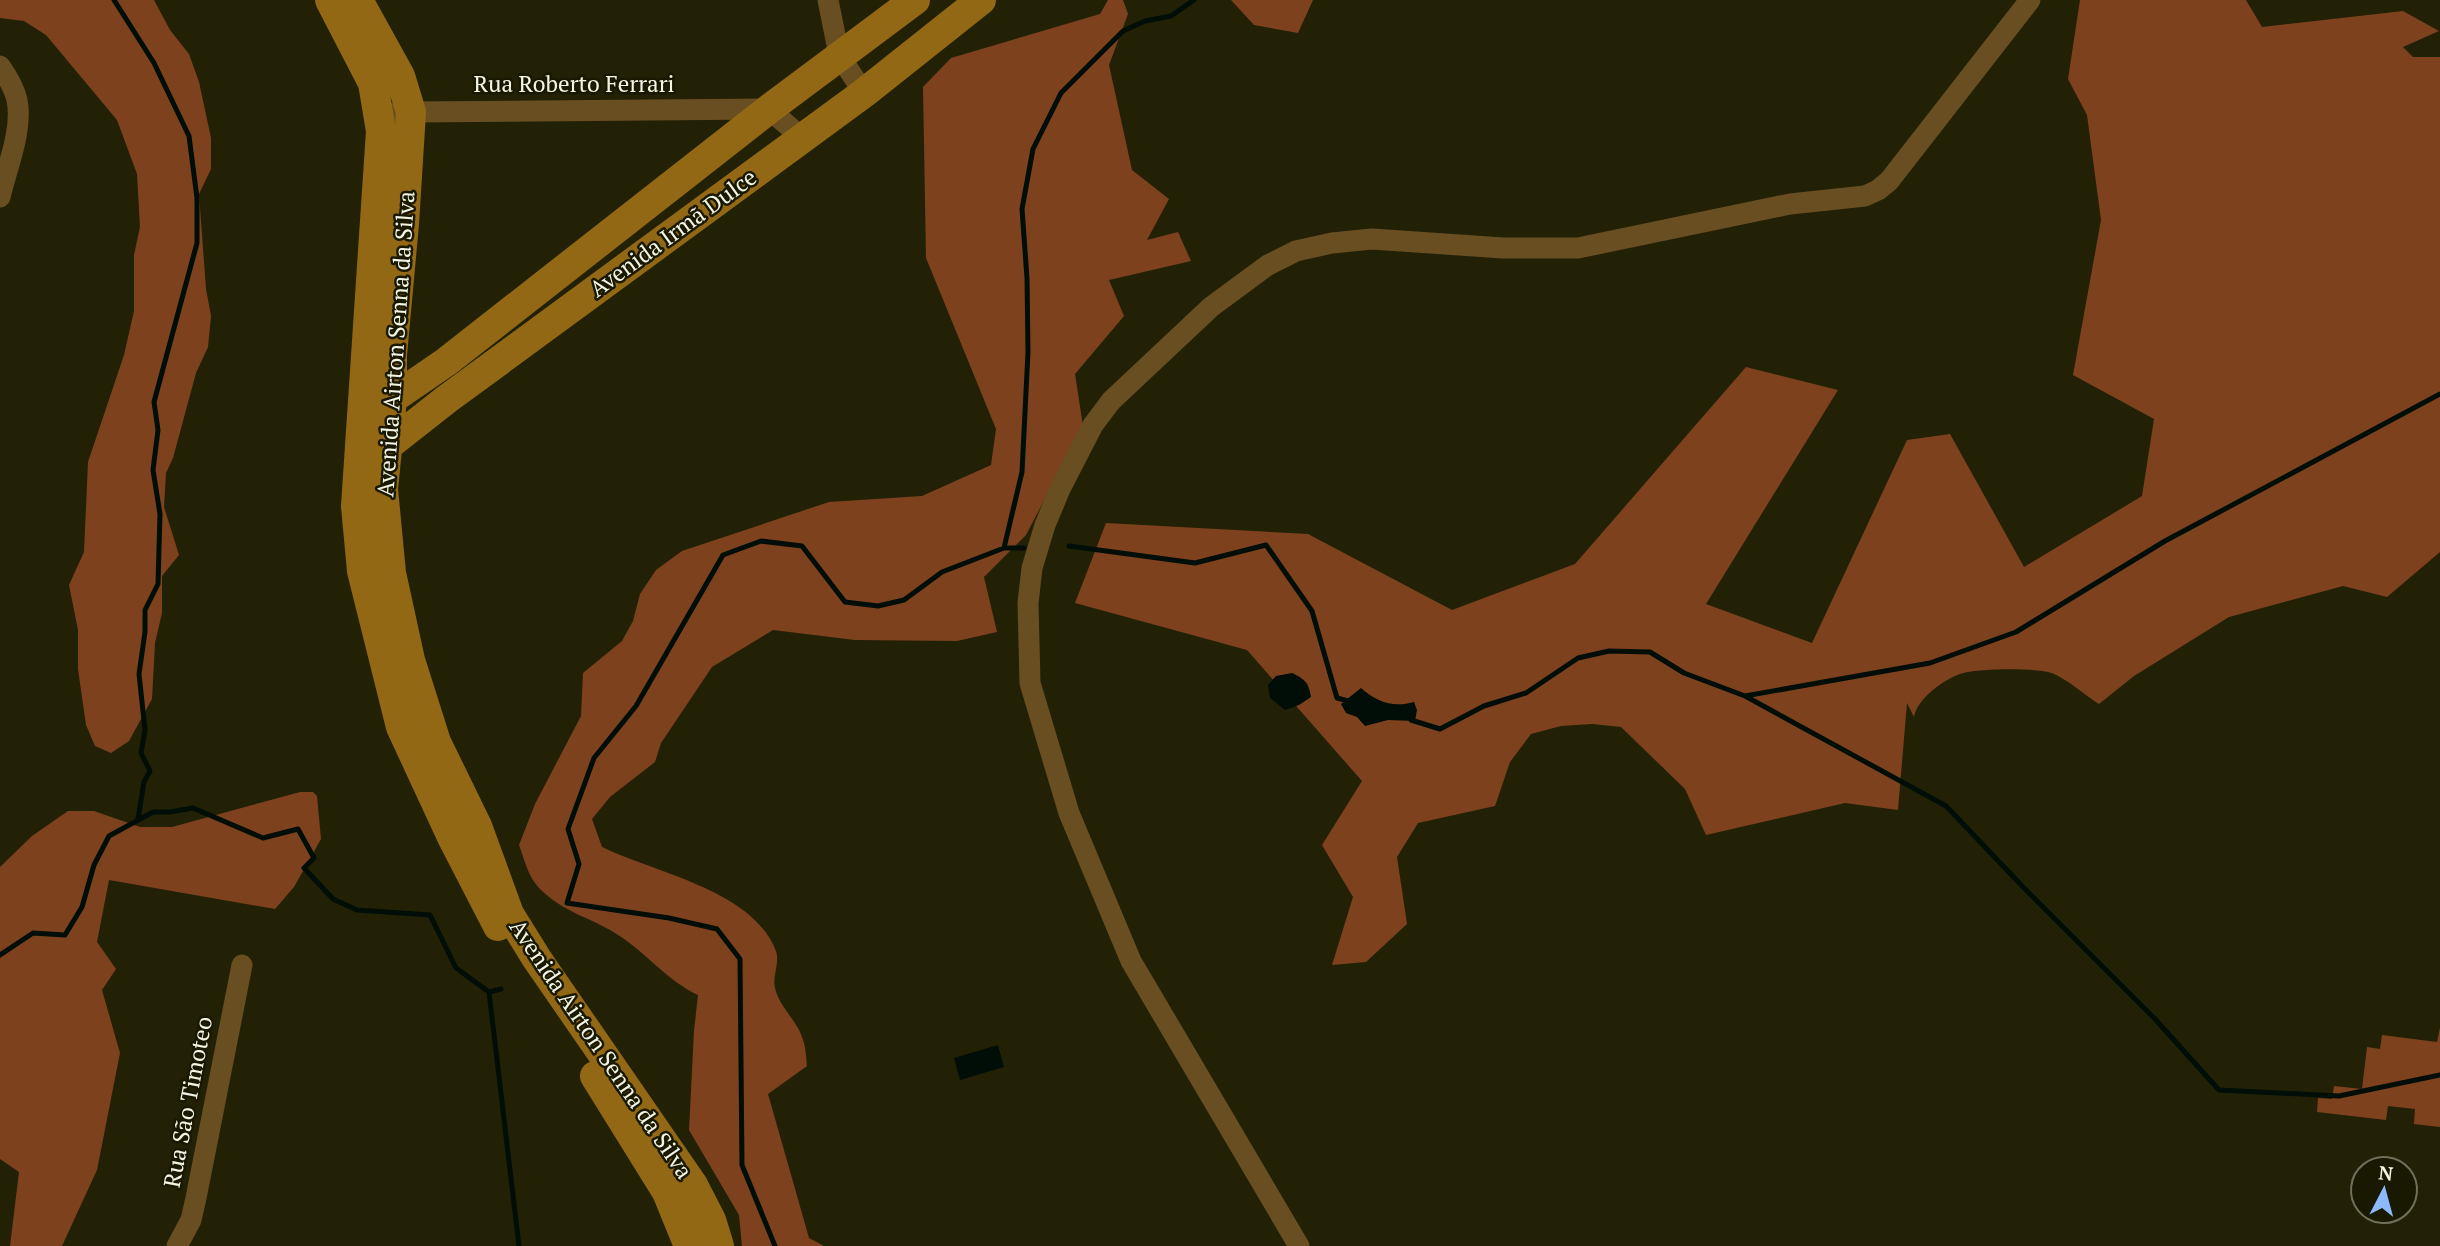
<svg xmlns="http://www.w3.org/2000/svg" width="2440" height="1246" font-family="'PT Serif',serif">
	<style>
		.forest { fill: #7e411e }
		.water { fill: #000e07 }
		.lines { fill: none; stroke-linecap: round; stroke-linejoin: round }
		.stream { stroke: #000e07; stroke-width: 5 }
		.street { stroke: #694e22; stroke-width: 21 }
		.secondary { stroke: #936815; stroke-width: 30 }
		.labels { text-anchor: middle; stroke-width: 5; stroke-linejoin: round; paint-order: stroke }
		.street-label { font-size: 23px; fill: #f3f4e3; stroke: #191800 }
	</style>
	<rect width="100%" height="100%" fill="#222106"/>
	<!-- forest -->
	<path class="forest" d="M0,0H154L170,30L189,54L199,82L211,138V169L199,194L206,289L211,316L208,347L196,373L173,458L166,473L164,507L179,555L162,576V613L155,643L152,699L129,741L111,753L95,746L86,725L78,669V630L69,585L84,552L88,462L124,355L134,311V255L140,227L137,174L117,120L46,35L24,21L0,18Z
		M1108,0H1123L1128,14L1109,65L1132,170L1169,199L1147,240L1178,232L1191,261L1109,280L1124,316L1075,374L1083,426L1026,535L984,577L997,632L957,641L855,640L773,630L712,667L661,743L655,762L610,797L592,819L602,847C655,873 753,890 776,951C780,963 772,977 775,988C779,1007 798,1021 803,1040C806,1048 806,1058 807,1066L768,1094L809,1238L824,1246H742L739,1215L689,1130L694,1031L698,995C667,981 645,951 615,933C589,917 563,912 540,889C528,877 525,861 519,845L535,804L581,716L583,673L622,641L633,621L640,594L656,570L682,551L829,502L922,496L991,465L996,429L926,258L923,87L951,58L1100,14Z
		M1231,0H1313L1298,33L1254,25Z
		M2080,0H2246L2262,27L2403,11L2439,31L2403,47L2413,57H2440V552L2387,597L2343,586L2229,617L2134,676L2099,704C2085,695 2062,675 2048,672C2032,668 1975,668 1960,674C1943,680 1917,699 1914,717L1907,703L1898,810L1845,803L1706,835L1685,789L1621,727L1592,724L1561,726L1531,734L1510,762L1495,806L1418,823L1397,857L1407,924L1366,962L1332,965L1353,897L1322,845L1362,781L1247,650L1075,603L1106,523L1308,534L1452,610L1575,564L1746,367L1838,390L1706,604L1812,643L1907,440L1950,434L2024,567L2142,496L2154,419L2073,375L2101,220L2087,115L2068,79Z
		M300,792H313L317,796L321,839L294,887L275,909L109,880L97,942L116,969L102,990L120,1053L97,1170L62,1246H10L19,1172L0,1159V867L32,836L68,811H94L140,827H172Z
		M2440,1028V1127L2414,1124L2415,1109L2388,1106L2386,1120L2317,1112L2318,1098L2332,1099L2334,1086L2362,1089L2367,1047L2380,1049L2382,1035L2437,1042Z"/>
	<!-- water -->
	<path class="water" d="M1292,673C1305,679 1309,683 1311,697L1299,705L1285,710L1270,698L1268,685L1276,676Z
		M1361,688C1377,702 1393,708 1414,702L1417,710L1415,721L1388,720L1365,726L1357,717L1346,713L1341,704Z
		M998,1045L1004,1067L960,1080L954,1058Z"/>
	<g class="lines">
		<!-- stream -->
		<path class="stream" d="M114,0L154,63L189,136L197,198V243L154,402L158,430L153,470L160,514L158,584L145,610V632L139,674L145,730L141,753L150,771L144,782L138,819
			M1069,546L1195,563L1266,545L1312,611L1337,698L1352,702
			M1004,548L1022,472L1028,352L1027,278L1022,209L1033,149L1061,93L1123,31L1145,21L1171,16L1194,0
			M1745,696L1946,806L2024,888L2155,1019L2219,1090L2339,1096L2440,1075
			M1411,720L1440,729L1484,706L1526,693L1578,658L1609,651L1650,652L1684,673L1745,696L1930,663L2016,632L2165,541L2440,394
			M0,955L33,933L65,935L82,907L94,865L109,836L153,812H170L193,808L263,838L298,829L314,858L304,868L333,899L357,910L430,915L456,968L489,992L501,989
			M489,992L519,1246
			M775,1246L742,1165L740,959L717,929L669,918L567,903L579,864L568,829L594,758L636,706L723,555L761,541L802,546L845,602L878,606L904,600L942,572L1004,548H1024"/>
		<!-- street -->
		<path class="street" d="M828,0L839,55L864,93
			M0,66C7,76 14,87 17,100C23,130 7,167 0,197
			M380,115L411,112L769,109L802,138
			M177,1246L191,1220L196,1198L242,965
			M1299,1246L1131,961L1069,813L1030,683L1028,603L1032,568L1045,525L1060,489L1093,425L1111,401L1211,307L1268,265L1296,251L1332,243L1372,239L1503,248H1578L1790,204L1865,196L1878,190L1889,181L2030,0"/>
		<!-- secondary -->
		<path class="secondary" d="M330,0L373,83L381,131L356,506L362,571L401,727L452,837L498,926
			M358,0L400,76L411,112L404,224L392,355V399L383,489L391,573L410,660L436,742L477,826L509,914L537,959L693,1185L711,1220L719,1246
			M380,404L392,399L446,362L769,109L915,0
			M377,450L386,447L447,399L864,93L981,0
			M595,1076L667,1192L689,1246"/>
	</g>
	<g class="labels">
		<!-- street labels -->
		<g class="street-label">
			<text x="574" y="92">Rua Roberto Ferrari</text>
			<text transform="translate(673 233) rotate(-36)" y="8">Avenida Irmã Dulce</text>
			<text transform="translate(396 344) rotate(-86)" y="8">Avenida Airton Senna da Silva</text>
			<text transform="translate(601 1049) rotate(56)" y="8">Avenida Airton Senna da Silva</text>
			<text transform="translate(188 1102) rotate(-79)" y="8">Rua São Timoteo</text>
		</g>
	</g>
	<!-- north arrow -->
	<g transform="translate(2384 1190) rotate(6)"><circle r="33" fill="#191800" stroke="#70705b" stroke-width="2"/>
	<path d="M0-5L12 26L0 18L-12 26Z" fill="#8cb9fc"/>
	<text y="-10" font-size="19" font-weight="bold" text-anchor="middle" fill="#f3f4e3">N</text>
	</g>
</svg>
